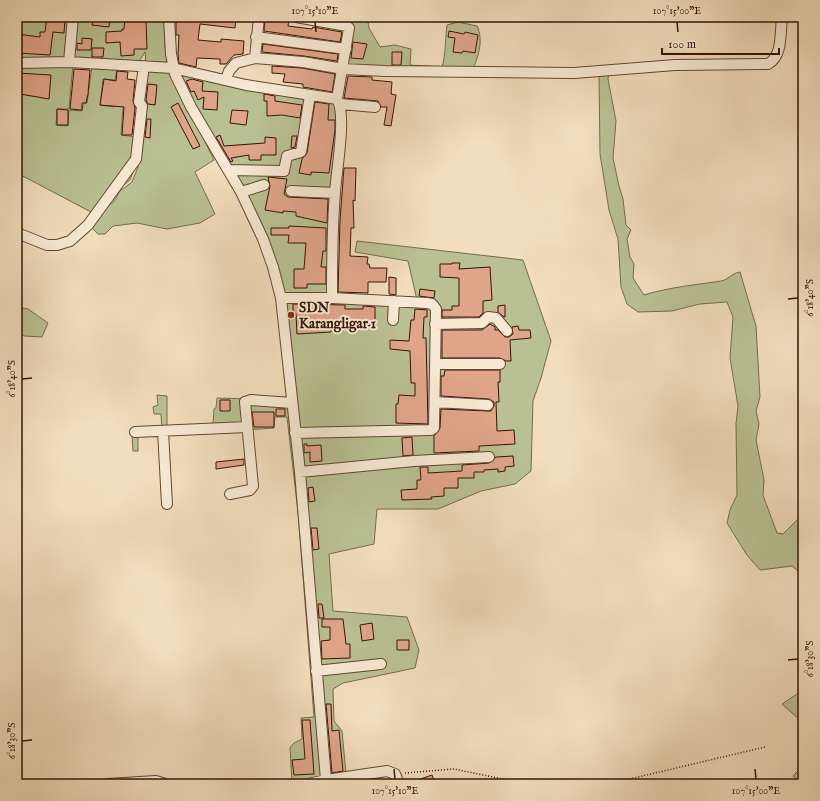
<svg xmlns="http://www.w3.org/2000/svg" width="820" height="801" font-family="'IM FELL English',serif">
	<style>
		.green { fill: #b9c192; stroke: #766a4c }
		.building { fill: #e1a58a; stroke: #341406 }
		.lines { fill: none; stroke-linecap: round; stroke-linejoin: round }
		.minor-casing { stroke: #644634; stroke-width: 12 }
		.path { stroke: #341406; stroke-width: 1.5; stroke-dasharray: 1 2; stroke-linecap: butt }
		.minor { stroke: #f7e9d3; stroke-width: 10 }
		.ticks { fill: none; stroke: #341406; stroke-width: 1.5 }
		.poi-dot { fill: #8f2418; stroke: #f7e9d3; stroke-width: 1.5 }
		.labels { text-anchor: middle; stroke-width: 4; stroke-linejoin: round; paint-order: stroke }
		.poi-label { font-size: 14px; font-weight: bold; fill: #341406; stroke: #f7e9d3; text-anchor: start }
		.neatline { fill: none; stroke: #341406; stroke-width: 1.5 }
		.ticks-label { font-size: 10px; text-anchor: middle; fill: #341406 }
	</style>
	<rect width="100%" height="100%" fill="#f2ddbc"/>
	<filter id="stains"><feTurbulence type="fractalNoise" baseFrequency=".005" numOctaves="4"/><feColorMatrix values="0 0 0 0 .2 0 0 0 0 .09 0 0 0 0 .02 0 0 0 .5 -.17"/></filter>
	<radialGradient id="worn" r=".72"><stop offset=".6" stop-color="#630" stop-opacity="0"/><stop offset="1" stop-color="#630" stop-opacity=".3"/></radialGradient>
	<!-- green -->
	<path class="green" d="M17,17H166L165,47L168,65L146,64L145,52L138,63L17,60Z
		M296,17H367L369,28L380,47L395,45L411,49L410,65L442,67C446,54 445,39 447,25L458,22L477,26C484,41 478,57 472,72L343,68L350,31Z
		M17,61L73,64L69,109H57L56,125L68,126L69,110L82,111L83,104L87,103L92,66L117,69L115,80L103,79L100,105L114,107L115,100L136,101L138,109L123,108L121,135L137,137L135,167L130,180L91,212L17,173Z
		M144,69L171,71L214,160L195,172L215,214L200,223L167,229L137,223L113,226L105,234H98L92,228L99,210L113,203L120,191L132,182L138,167Z
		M172,71L338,99L332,299L281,298L273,264Z
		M609,72L608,79L616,121L613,158L619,186L623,199L626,225L631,230L627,239L630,257L634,264L633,278L644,295C670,287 695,285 721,281C728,280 732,273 740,272L756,326L760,397L756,411L759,424L756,440L764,480L763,495L777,533L783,534L803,514V575L792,566L760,570L747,555L727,523L730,510L737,495L736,424L738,406L730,358L733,317L727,302L700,304L672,311L638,312L627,304L621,287L618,239L609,210L600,154L599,74Z
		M357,241L523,260L551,341L541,378L533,401L531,471L515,484L481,491L438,509H377L374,544L329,554L333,611L407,617L419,650L415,668L343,683L333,689L334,721L342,731L346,773L315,784H292L290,748L294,743L302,739L301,718L314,717L298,512L287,417H275L274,428L246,430L250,489L244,431L138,436V451H133L132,434L162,432L161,414H154L153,407L158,405L157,395L167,396V428L213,425L214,409L216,408L217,398L283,400L293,399L284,300H417L408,261L355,252Z
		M17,307L28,309L48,323L42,337L24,336L17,332Z
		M803,690V728L800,720L782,704Z
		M803,766V784H800L793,776Z"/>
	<!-- building -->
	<path class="building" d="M47,17L65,19L64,33L53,32L50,55L17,53V34L40,37V32H45Z
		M94,17H110L109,27L92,25Z
		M125,17L146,19L147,49H134V55L121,56L120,42L106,43V32L122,31V29H124Z
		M176,17L194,20V17H236L235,28L200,24L198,40L221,42V39L244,41L243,54L234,55L226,64H220V59L197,58L196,67L179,63L178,54L179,35H176Z
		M279,17L289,19L288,26L312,29L313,27L342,32L340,42L264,31L265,18L278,20Z
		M449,31L464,34L465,32L478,35L475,53L463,51L462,53L453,52L455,38L448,37Z
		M82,38L92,39L91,50H77V43L82,44Z
		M353,42L367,44L363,59L351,58Z
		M263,44L338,54L337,61L304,56L262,52Z
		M92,48H104L103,57H92Z
		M392,52H402L401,65H392Z
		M272,66L302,68L335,74L332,92L303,87V84L283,82L285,74L272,73Z
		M74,69L90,70L88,94L86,103H82V110L70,109Z
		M117,71L128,72L127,79L135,80L133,101L135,108L132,135H122L124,107L100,105L104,79L116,81Z
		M17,73L51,75L49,99L20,94V92L17,91Z
		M348,76L372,77V80L392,82L391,94L396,95L391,126L384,125L387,107H381L378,101L344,98Z
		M192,79L203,82L202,91L218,92L217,110L203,109L204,97L198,100L194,91L191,92L186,81Z
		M148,84L157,85L155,105L148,104L146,100Z
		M264,94L275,96V101L302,105L300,118L282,115L267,116V101H264Z
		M315,102L329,104L328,120H335V130L329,173L311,172V175L299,173L302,159L307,153Z
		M178,103L200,146L193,149L171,107Z
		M57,109L68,110V125H57Z
		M232,110L248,111L246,125L230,123Z
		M147,119H151L150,138L145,137Z
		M220,135L224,146L265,143V137L276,138V155H261V160H249V155L231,158L233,161L231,162L216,137Z
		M292,136H297L295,147L291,148Z
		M344,168H356L355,201L353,200L354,228H351L350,256L368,257L367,264H369L370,268H387L386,282H368V293L338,292L340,220Z
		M268,177L287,179L284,194L288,197L328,199L327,223L296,216V212L283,211V213L265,210L270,186Z
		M289,226L326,228V251H323L321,267H326V284H307V288H294V269H304L306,243H288L289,235H271V228H289Z
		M452,263H460L459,269L490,267L492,300L483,301V313L479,317H442V310H452V306H459V278L440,277V264H452Z
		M389,277L396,278V295L389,294Z
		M420,289L435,291L434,298L419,296Z
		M293,304L345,305V309H363V306L375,307V325L347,327V322L331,323V332L297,334L296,314H293Z
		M505,305V317H504L498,312V306Z
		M415,309L427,310V317H424L423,338H426L428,424L396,423V404H398L399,395L415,396V383H411L410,351L390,349V340L409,341L411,320H414Z
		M490,324L495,327V330H498L505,337H509L513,334L512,327L518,326L519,330H530L531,338L510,340L511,361H506L500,358H442V330H482Z
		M445,370H500V382H498L499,402H496L497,431L514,430L515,444L479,446V451L434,453V436L440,428L441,409L488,411H491L494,406V402L489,399L441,396V376H444Z
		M220,400H230V411H220Z
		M276,409H285V416H276Z
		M252,412H274V427H254Z
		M412,437L413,455L403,456L402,438Z
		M304,444H307V446L321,445L322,461L310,462V452L304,453Z
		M513,456L514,466L505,467V471L498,472V469L484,470V472H474V478H458V488H444V496L431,497L432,499L402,500L401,490L417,489V480H421L420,467H428V473L462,471V465L489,463L496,457Z
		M244,459V465L216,469V462Z
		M313,487L315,501L309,502L308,488Z
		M311,528H317L319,549L313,550Z
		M318,604H322L324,618H319Z
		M322,619H343L346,644H350V658L322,659L321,641L330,640V627H322Z
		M372,623L374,639L362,641L360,625Z
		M397,640H409V650H397Z
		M326,704H331L332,731L339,730L343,771L332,773Z
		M302,720H310L314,774L294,775L292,760L305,759Z
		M432,775L435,784H409V783Z"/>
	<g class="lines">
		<defs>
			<path id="minor" d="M169,17L171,54L175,74L191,107L241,192L263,239L273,267L281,298L300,472L326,780L308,784
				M296,17L347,26L349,28L337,99C347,115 336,172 335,193C332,228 332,263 332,298
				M256,37L346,49
				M255,58L259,17
				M69,62L73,17
				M17,63L69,62L173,68L246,85L337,99
				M226,79L229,71L236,63L255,58L303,62L343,69L385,71L574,73L675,65L768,64C783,56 780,32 782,17
				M340,104L375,107
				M228,170L284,171L287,156L301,152L310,95
				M291,191L335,193
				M241,192L264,185
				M17,233L47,245H57L70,241L88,225L136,159L142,106L139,102L144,66
				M281,298H332L427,303L432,304L436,309L434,428L431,430L295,433
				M393,320L394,301
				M435,324L482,323L488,317L496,318L507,331
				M435,364H500
				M435,402L488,405
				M163,431L167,504
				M135,432L247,427
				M300,472L414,461L489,457
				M230,494L250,490L253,486L245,402L251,400L292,403
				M316,671L381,664
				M326,780L387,771L395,774L399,784
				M108,784L156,781L165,784"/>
		</defs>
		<!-- minor casing -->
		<use href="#minor" class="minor-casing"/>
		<!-- path -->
		<path class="path" d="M405,773L454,769L517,782L557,784
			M582,784L617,782L765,747"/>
		<!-- minor -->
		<use href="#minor" class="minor"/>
	</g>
	<!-- ticks -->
	<path class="ticks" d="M315,22L316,32M677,22L678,32M788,299L798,298M22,379L32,378M788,660L798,659M22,741L32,740M394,769L395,779M755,769L756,779"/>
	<!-- markers -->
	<circle class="poi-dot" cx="291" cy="315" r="4"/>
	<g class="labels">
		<!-- poi labels -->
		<g class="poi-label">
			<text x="299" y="312">SDN<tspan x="299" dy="16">Karangligar 1</tspan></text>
		</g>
	</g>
	<!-- margin -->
	<rect width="820" height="801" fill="none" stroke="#f2ddbc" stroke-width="44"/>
	<!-- scale -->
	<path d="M662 48v6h117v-6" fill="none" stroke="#341406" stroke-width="2"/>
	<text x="668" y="48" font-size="12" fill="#341406" stroke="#f7e9d3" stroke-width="3" paint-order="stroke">100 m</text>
	<rect x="22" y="22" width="776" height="757" class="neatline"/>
	<g class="ticks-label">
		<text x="315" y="14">107°15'10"E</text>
		<text x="677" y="14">107°15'00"E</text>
		<text transform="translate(809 298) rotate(-90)" y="4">6°18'40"S</text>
		<text transform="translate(11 379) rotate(-90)" y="4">6°18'40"S</text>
		<text transform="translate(809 659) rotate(-90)" y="4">6°18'30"S</text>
		<text transform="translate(11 741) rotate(-90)" y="4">6°18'30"S</text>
		<text x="395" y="794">107°15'10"E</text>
		<text x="756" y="794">107°15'00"E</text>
	</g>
	<rect width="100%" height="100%" filter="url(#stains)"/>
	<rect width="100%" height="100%" fill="url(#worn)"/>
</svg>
